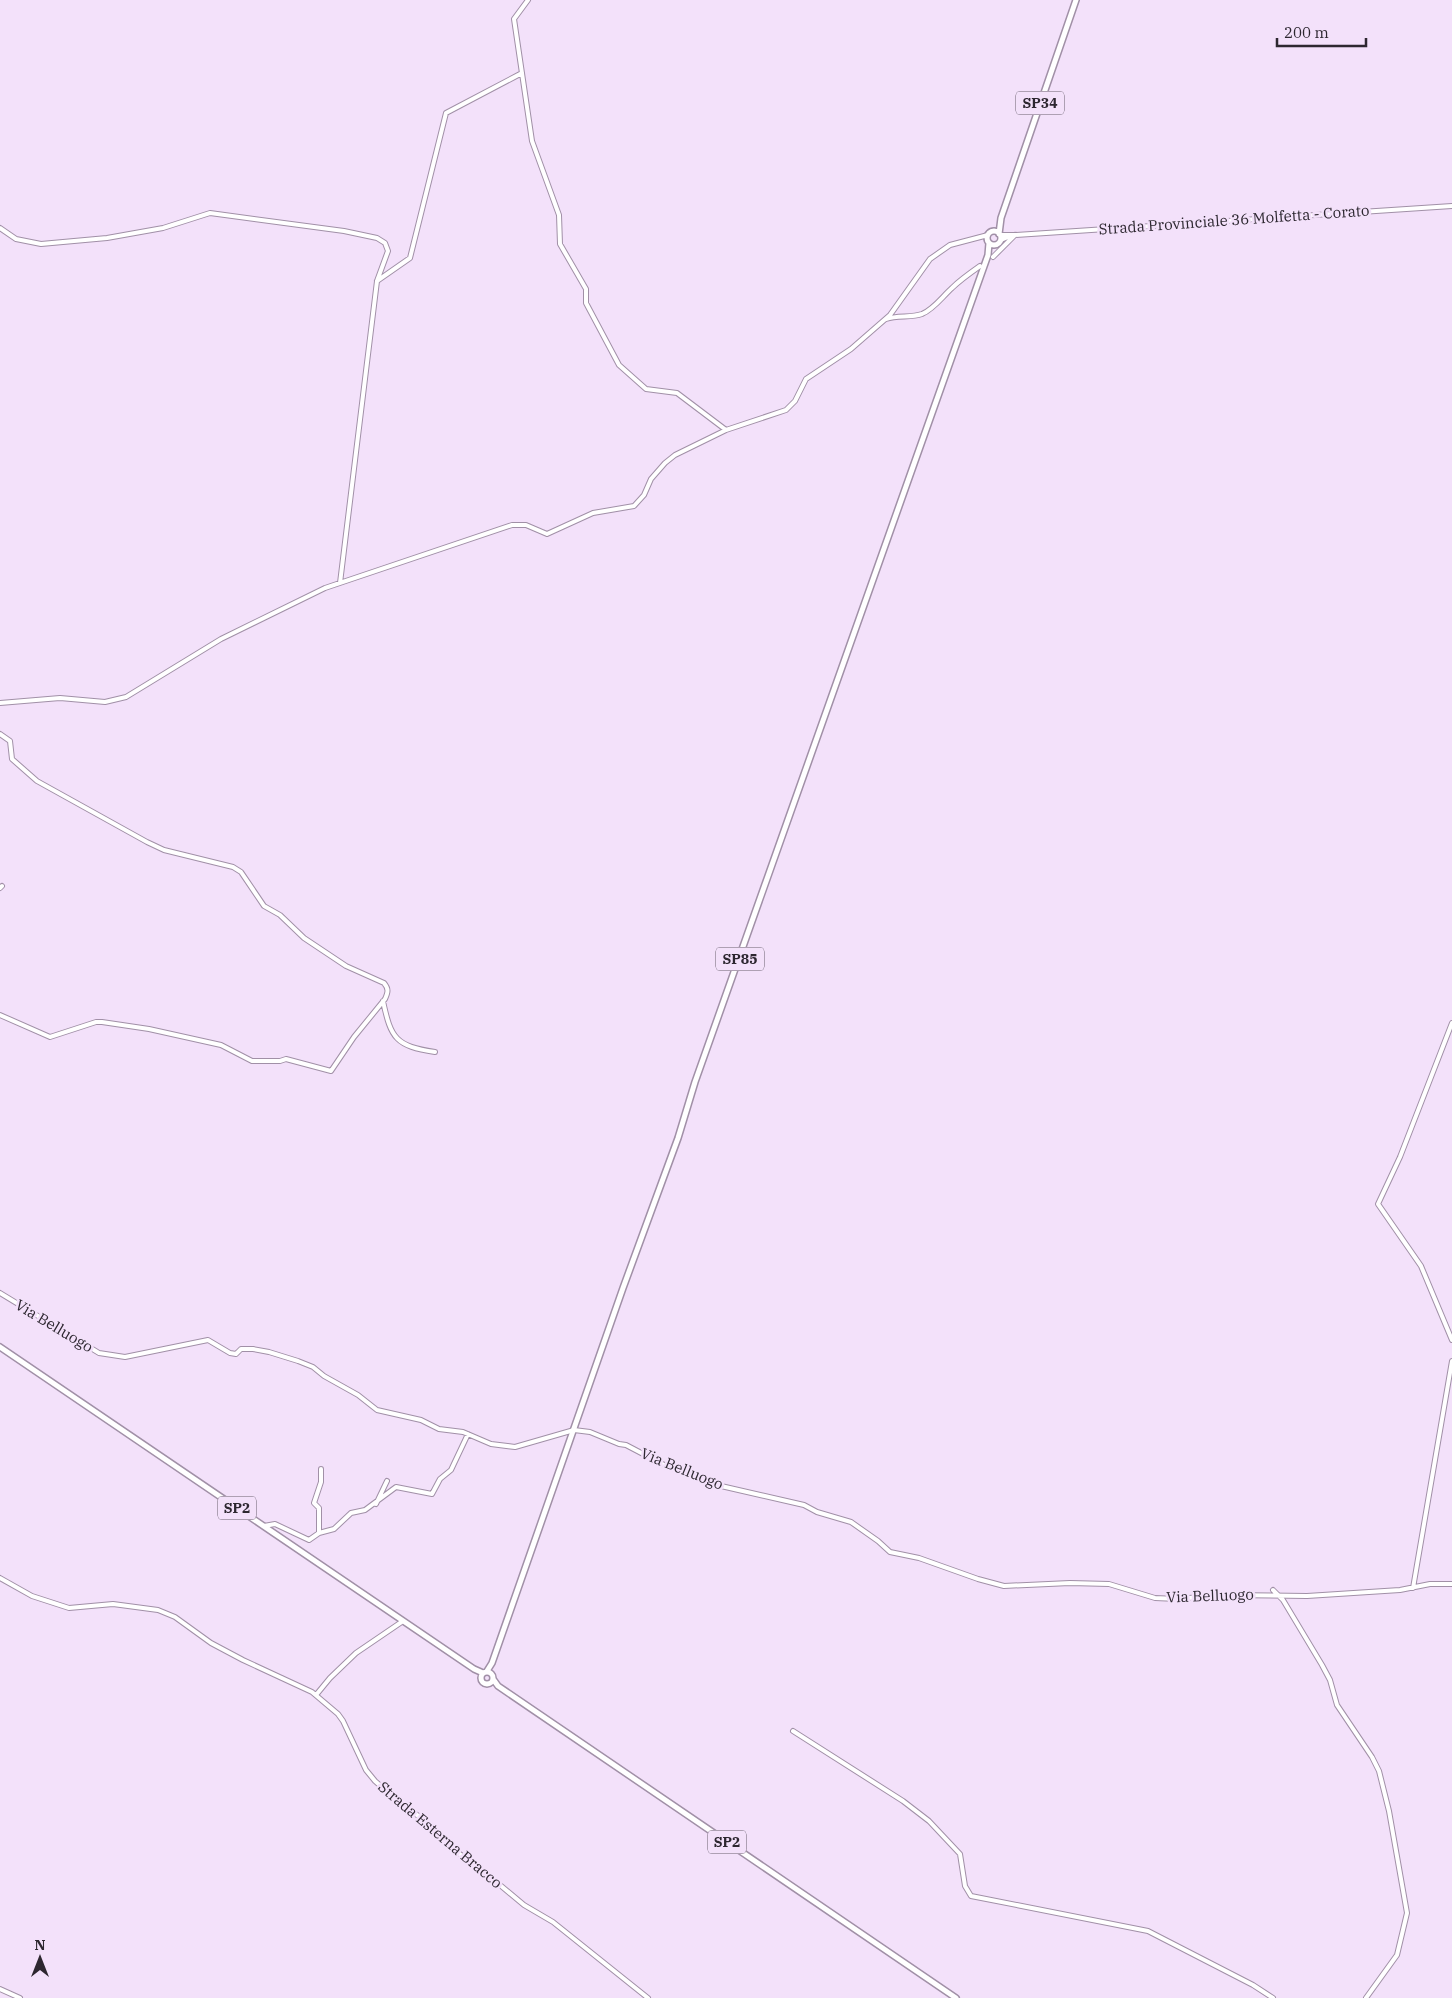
<svg xmlns="http://www.w3.org/2000/svg" width="1452" height="1998" font-family="'IBM Plex Serif',serif">
	<style>
		.lines { fill: none; stroke-linecap: round; stroke-linejoin: round }
		.minor-casing { stroke: #a190a7; stroke-width: 6 }
		.major-casing { stroke: #a190a7; stroke-width: 8 }
		.minor { stroke: #fff; stroke-width: 4 }
		.major { stroke: #fff; stroke-width: 5 }
		.labels { text-anchor: middle; stroke-width: 5; stroke-linejoin: round; paint-order: stroke }
		.shield { fill: #f3e1fa; stroke: #685f6d; stroke-width: 1 }
		.shield-label { font-size: 14px; font-weight: bold; fill: #2d2730 }
		.street-label { font-size: 15px; fill: #2d2730; stroke: #f3e1fa }
	</style>
	<rect width="100%" height="100%" fill="#f3e1fa"/>
	<g class="lines">
		<defs>
			<path id="minor" d="M528,0L514,19L532,141L559,215L560,244L586,289V303L619,365L646,389L677,393L726,430
				M0,228L16,239L41,244L107,238L163,228L210,213L344,231L377,238L385,243L388,251L377,281L340,583
				M1000,235H1015L1452,206
				M1001,240L1008,237
				M993,257L1015,235
				M377,281L410,258L446,113L522,73
				M886,319C898,315 911,318 922,314C934,309 942,297 952,288C960,280 970,273 980,266
				M0,703L60,698L105,702L126,697L221,639L325,588L512,525H526L547,534L593,513L634,506L644,495L651,479L665,463L675,455L726,430L786,410L795,401L806,379L851,349L890,315L930,259L950,245L988,235
				M0,734L10,741L12,759L37,781L147,842L164,850L233,867L241,872L264,906L280,915L304,938L346,966L384,983C389,989 388,992 385,999L354,1037L331,1071L286,1059L280,1061H252L221,1045L149,1029L102,1022H96L50,1037L0,1015
				M0,888L2,886
				M383,1001C391,1039 396,1046 435,1052
				M1452,1023L1400,1157L1378,1204L1421,1266L1452,1340
				M0,1293L99,1353L125,1357L208,1340L230,1353L236,1354L241,1349H253L269,1352L298,1361L313,1367L324,1376L358,1395L377,1410L421,1420L439,1429L463,1432L491,1444L515,1447L574,1430L590,1432L619,1444L626,1445L668,1467L698,1476L708,1483L804,1505L817,1512L851,1522L878,1541L890,1552L919,1558L978,1579L1004,1586L1070,1583L1109,1584L1155,1598L1177,1599L1224,1595L1307,1596L1400,1590L1430,1584H1452
				M376,1504L387,1481
				M264,1526L275,1524L309,1540L319,1533L334,1529L351,1513L365,1510L396,1487L432,1494L440,1479L451,1470L468,1434
				M319,1533V1508L314,1503L321,1482V1469
				M0,1578L32,1596L69,1608L113,1604L158,1610L175,1617L211,1643L243,1660L312,1692L338,1714L343,1721L366,1770L375,1781L402,1805L420,1817L440,1839L494,1880L524,1905L553,1922L648,1998
				M1413,1588L1452,1361
				M1273,1590L1283,1600L1322,1665L1330,1680L1337,1705L1372,1757L1379,1771L1389,1811L1407,1913L1397,1955L1366,1998
				M316,1695L330,1678L356,1653L403,1621
				M793,1731L903,1801L929,1821L960,1854L965,1886L971,1896L1148,1931L1253,1985L1273,1998
				M0,1989L20,1998"/>
			<path id="major" d="M987 238a7 7 0 1 1 14 0a7 7 0 1 1-14 0Z
				M999,234L1001,218L1076,0
				M0,1347L474,1669L483,1673
				M487,1671L492,1663L623,1288L678,1138L695,1082L988,255L989,243
				M481 1678a6 6 0 1 1 12 0a6 6 0 1 1-12 0Z
				M493,1679L498,1686L956,1998"/>
		</defs>
		<!-- minor casing -->
		<use href="#minor" class="minor-casing"/>
		<!-- major casing -->
		<use href="#major" class="major-casing"/>
		<!-- minor -->
		<use href="#minor" class="minor"/>
		<!-- major -->
		<use href="#major" class="major"/>
	</g>
	<g class="labels">
		<!-- shield labels -->
		<g class="shield">
			<rect x="1016" y="91.5" width="48" height="23" rx="4"/>
			<rect x="716" y="947.5" width="48" height="23" rx="4"/>
			<rect x="218" y="1496.5" width="38" height="23" rx="4"/>
			<rect x="708" y="1830.5" width="38" height="23" rx="4"/>
		</g>
		<g class="shield-label">
			<text x="1040" y="108">SP34</text>
			<text x="740" y="964">SP85</text>
			<text x="237" y="1513">SP2</text>
			<text x="727" y="1847">SP2</text>
		</g>
		<!-- street labels -->
		<g class="street-label">
			<text transform="translate(1234 220) rotate(-4)" y="5">Strada Provinciale 36 Molfetta - Corato</text>
			<text transform="translate(54 1326) rotate(31)" y="5">Via Belluogo</text>
			<text transform="translate(682 1469) rotate(22)" y="5">Via Belluogo</text>
			<text transform="translate(1210 1596) rotate(-2)" y="5">Via Belluogo</text>
			<text transform="translate(440 1835) rotate(40)" y="5">Strada Esterna Bracco</text>
		</g>
	</g>
	<!-- north arrow -->
	<g transform="translate(40 1958)" stroke="#f3e1fa" stroke-width="4" paint-order="stroke">
	<path d="M0-4L9 19L0 12L-9 19Z" fill="#2d2730"/>
	<text y="-8" font-size="14" font-weight="bold" text-anchor="middle" fill="#2d2730">N</text>
	</g>
	<!-- scale -->
	<path d="M1277 38v8h89v-8" fill="none" stroke="#2d2730" stroke-width="2.5"/>
	<text x="1284" y="38" font-size="15" fill="#2d2730" stroke="#f3e1fa" stroke-width="4" paint-order="stroke">200 m</text>
</svg>
